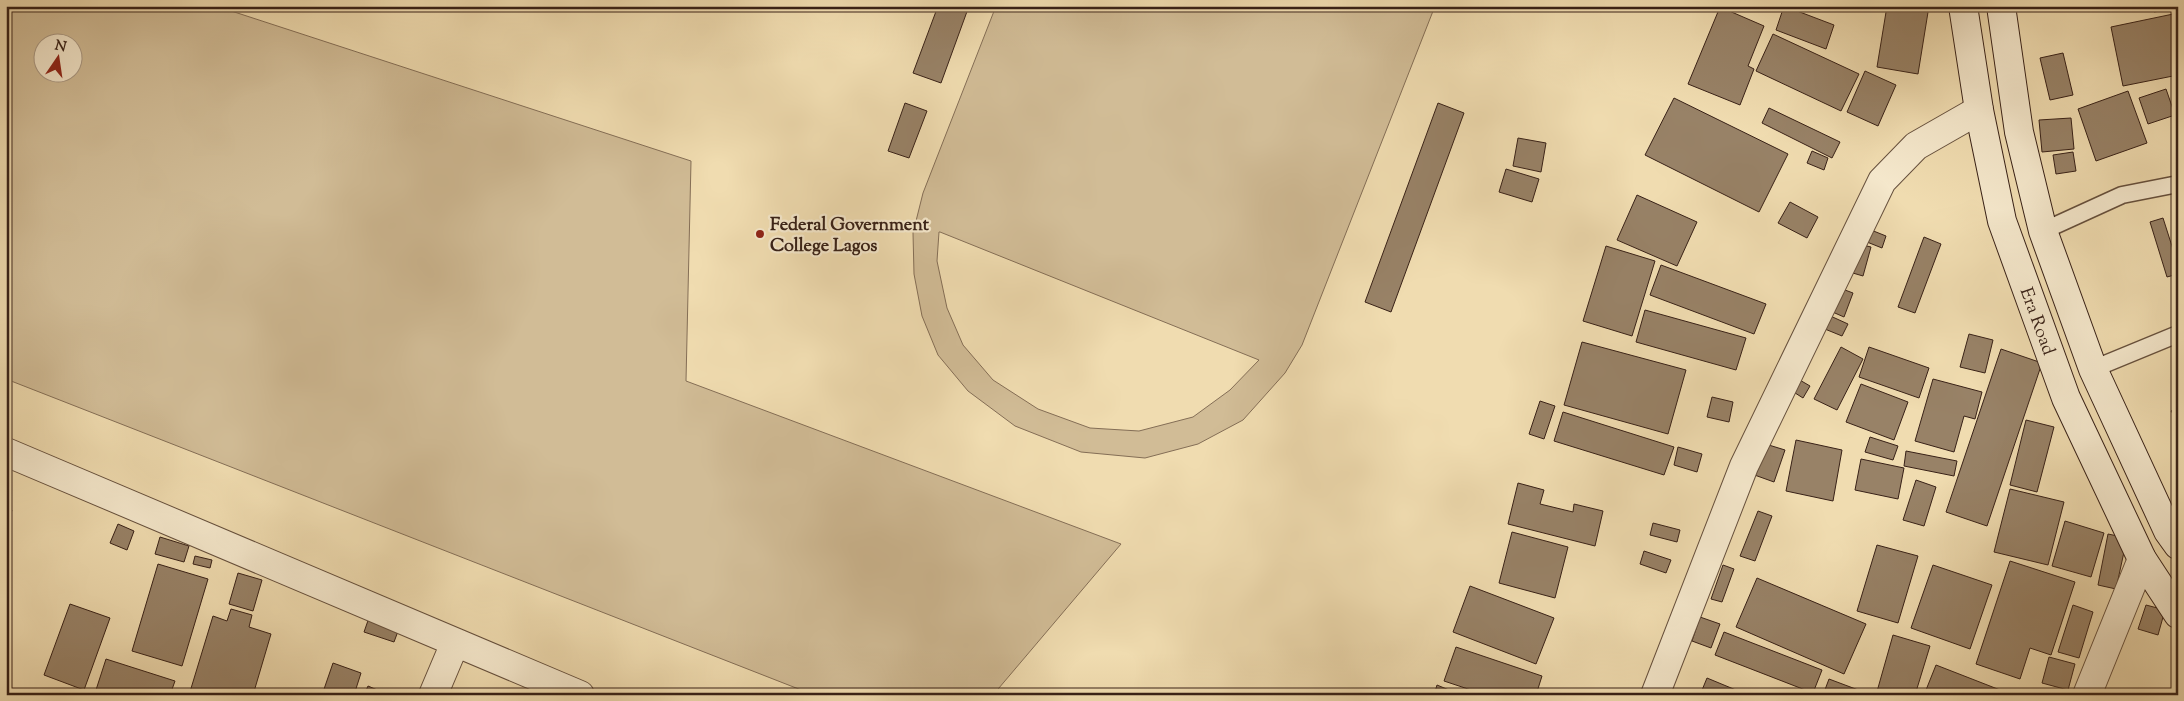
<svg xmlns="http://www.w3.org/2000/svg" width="2184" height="701" font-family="'Sorts Mill Goudy',serif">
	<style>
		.green { fill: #d1bc96; stroke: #846e56; fill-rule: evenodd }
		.building { fill: #988267; stroke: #382117 }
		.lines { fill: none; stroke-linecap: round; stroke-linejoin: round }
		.lane-casing { stroke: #66503d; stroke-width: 19 }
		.street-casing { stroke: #66503d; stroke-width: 30 }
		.secondary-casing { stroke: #382117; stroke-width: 30 }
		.lane { stroke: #f5e8cc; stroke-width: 16 }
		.street { stroke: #f5e8cc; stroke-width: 28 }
		.secondary { stroke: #f5e8cc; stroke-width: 28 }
		.poi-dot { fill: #8f2418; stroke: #f5e8cc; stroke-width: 2 }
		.labels { text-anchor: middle; stroke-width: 4.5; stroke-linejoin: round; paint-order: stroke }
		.poi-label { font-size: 18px; font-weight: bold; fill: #382117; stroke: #f5e8cc; text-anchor: start }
		.street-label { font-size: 18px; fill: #382117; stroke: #f5e8cc }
	</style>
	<rect width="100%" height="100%" fill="#f0dcb0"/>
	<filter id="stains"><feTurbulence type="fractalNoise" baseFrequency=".004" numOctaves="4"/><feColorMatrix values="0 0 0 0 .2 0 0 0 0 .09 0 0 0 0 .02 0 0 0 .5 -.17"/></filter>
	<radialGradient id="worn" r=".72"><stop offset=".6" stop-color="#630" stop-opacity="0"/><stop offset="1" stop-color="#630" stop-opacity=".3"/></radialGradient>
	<!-- green -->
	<path class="green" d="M6,6H216L691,161L686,381L1121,544L993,695H814L6,379ZM42,42H72V72H42Z
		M996,6H1435L1302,345L1285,373L1243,420L1198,444L1145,458L1081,452L1015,426L968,391L938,355L922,316L914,274L913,233L923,193ZM939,232H940L1259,360L1230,390L1193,417L1139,431L1090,428L1038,409L993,380L963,345L947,308L937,261Z"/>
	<!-- building -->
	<path class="building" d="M938,6H969L941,83L913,73Z
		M1784,6L1834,25L1826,49L1776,30Z
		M1887,6H1929L1918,74L1877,67Z
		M2153,6H2178V8L2154,12Z
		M1720,7L1764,26L1748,66L1754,69L1740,105L1688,84Z
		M2178,13V75L2123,86L2111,27Z
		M1773,34L1859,74L1841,111L1756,71Z
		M2063,53L2073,95L2050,100L2040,58Z
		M1865,71L1896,85L1878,126L1847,112Z
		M2166,89L2175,115L2148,124L2139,98Z
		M2128,91L2147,143L2096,161L2078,109Z
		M1674,98L1788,154L1759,212L1645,155Z
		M905,103L927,111L909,158L888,151Z
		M1438,103L1464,113L1391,312L1365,302Z
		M1769,108L1840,142L1832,158L1762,123Z
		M2071,118L2074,149L2042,152L2039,120Z
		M1518,138L1546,143L1541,172L1513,166Z
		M1812,151L1828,158L1824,170L1807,163Z
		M2073,152L2076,171L2056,174L2053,155Z
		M1506,169L1539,179L1532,202L1499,192Z
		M1637,195L1697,222L1677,266L1617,240Z
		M1790,202L1818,217L1807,238L1778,223Z
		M2163,218L2178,265V274L2167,277L2150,222Z
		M1871,230L1886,236L1882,248L1867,242Z
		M1924,237L1941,244L1915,313L1898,307Z
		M1854,243L1871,247L1863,276L1846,271Z
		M1606,246L1655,261L1632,336L1583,321Z
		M1661,265L1766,304L1754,334L1650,295Z
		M1837,287L1853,293L1844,317L1828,310Z
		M1645,310L1746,338L1736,370L1636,342Z
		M1826,314L1848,324L1842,336L1820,327Z
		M1969,334L1993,340L1985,373L1960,367Z
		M1582,342L1686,370L1668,434L1564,405Z
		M1841,347L1863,359L1837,410L1814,399Z
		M1869,347L1929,368L1919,398L1859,377Z
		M2001,349L2042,363L1987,526L1946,512Z
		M1798,379L1810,386L1803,398L1792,391Z
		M1933,379L1982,392L1975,419L1964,416L1954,452L1915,441Z
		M1861,384L1908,402L1894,440L1846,422Z
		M1712,397L1733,402L1729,422L1707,417Z
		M1540,401L1555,406L1544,439L1529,434Z
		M2178,406V421L2171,411Z
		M1563,412L1674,447L1664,475L1554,441Z
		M2026,420L2054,427L2037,492L2010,485Z
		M1870,437L1898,446L1893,460L1865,452Z
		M1796,440L1842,450L1833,501L1786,491Z
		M1759,442L1785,450L1774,482L1749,473Z
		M1678,447L1702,454L1697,472L1674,465Z
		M1906,451L1957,461L1954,476L1904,466Z
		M1861,459L1904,468L1898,499L1855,490Z
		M1916,480L1936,487L1924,526L1903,520Z
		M1518,483L1544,490L1540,504L1573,512L1574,504L1603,511L1595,546L1508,524Z
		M2010,489L2064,502L2048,565L1994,552Z
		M6,509L12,510L6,531Z
		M1758,511L1772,516L1755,561L1740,556Z
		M2065,521L2104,533L2091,577L2052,566Z
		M1653,523L1680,530L1677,542L1650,535Z
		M118,524L134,531L127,550L110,543Z
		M1512,532L1568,547L1555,598L1499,583Z
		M2108,534L2127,538L2116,589L2098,585Z
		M160,537L189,546L184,562L155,554Z
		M1877,545L1918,556L1898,623L1857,611Z
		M1644,551L1671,560L1666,573L1640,564Z
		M195,556L212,560L210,568L193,564Z
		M2010,561L2075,582L2051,655L2030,648L2020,679L1976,664Z
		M158,564L208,579L182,666L132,651Z
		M1723,565L1734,569L1722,602L1711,599Z
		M1933,565L1992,585L1970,649L1911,628Z
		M238,573L262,580L253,611L229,604Z
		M1757,578L1866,624L1844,674L1736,627Z
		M1470,586L1554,618L1536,664L1453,632Z
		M70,604L110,618L84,690L44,675Z
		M2073,605L2093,612L2079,658L2058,652Z
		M2146,605L2165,610L2158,635L2138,629Z
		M231,609L252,615L249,627L271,634L253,695H189L213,616L227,621Z
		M371,612L401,623L394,642L364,632Z
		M1700,617L1720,624L1711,648L1692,641Z
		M1724,632L1822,670L1813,693L1715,655Z
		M1893,635L1930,646L1915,695H1876Z
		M1456,647L1542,676L1536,695H1486L1444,681Z
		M2049,657L2075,664L2068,690L2042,683Z
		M106,659L175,681L170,695L95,693Z
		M333,663L361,673L354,695H322Z
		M1936,665L2013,695H1924Z
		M1707,678L1748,695H1700Z
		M1829,679L1861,691L1859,695H1823Z
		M1437,685L1461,695H1434Z
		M368,686L389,695H364Z"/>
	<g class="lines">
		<defs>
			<path id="lane" d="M2043,231L2122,195L2178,184
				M2093,369L2178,334"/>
			<path id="street" d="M6,452L580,695
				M433,695L455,643
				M1655,695L1744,466L1882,181L1916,146L1979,110
				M2087,695L2142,559"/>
			<path id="secondary" d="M1963,6L1979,110L2002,221L2066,398L2142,559L2178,614
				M2001,6L2019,132L2043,231L2093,369L2168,531L2178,545"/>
		</defs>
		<!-- lane casing -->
		<use href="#lane" class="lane-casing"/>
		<!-- street casing -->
		<use href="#street" class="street-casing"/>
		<!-- secondary casing -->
		<use href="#secondary" class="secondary-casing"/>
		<!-- lane -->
		<use href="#lane" class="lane"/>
		<!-- street -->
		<use href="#street" class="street"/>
		<!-- secondary -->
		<use href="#secondary" class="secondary"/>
	</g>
	<!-- markers -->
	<circle class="poi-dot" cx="760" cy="234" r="5"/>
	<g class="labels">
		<!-- poi labels -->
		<g class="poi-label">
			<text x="770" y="230">Federal Government<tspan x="770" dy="21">College Lagos</tspan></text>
		</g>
		<!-- street labels -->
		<g class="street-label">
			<text transform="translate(2038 321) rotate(70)" y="6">Era Road</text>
		</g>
	</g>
	<!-- margin -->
	<rect width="2184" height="701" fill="none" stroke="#f0dcb0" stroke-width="25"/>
	<rect x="8" y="8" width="2169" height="686" fill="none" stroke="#382117" stroke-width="2.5"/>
	<rect x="12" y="12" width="2159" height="676" fill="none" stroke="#382117"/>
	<!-- north arrow -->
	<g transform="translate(58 58) rotate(13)"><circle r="24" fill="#f5e8cc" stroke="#a99884"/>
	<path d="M0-4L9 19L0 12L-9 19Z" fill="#8f2418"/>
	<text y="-8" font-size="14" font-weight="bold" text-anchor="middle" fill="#382117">N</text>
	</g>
	<rect width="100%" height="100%" filter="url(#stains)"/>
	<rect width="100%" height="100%" fill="url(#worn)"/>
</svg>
